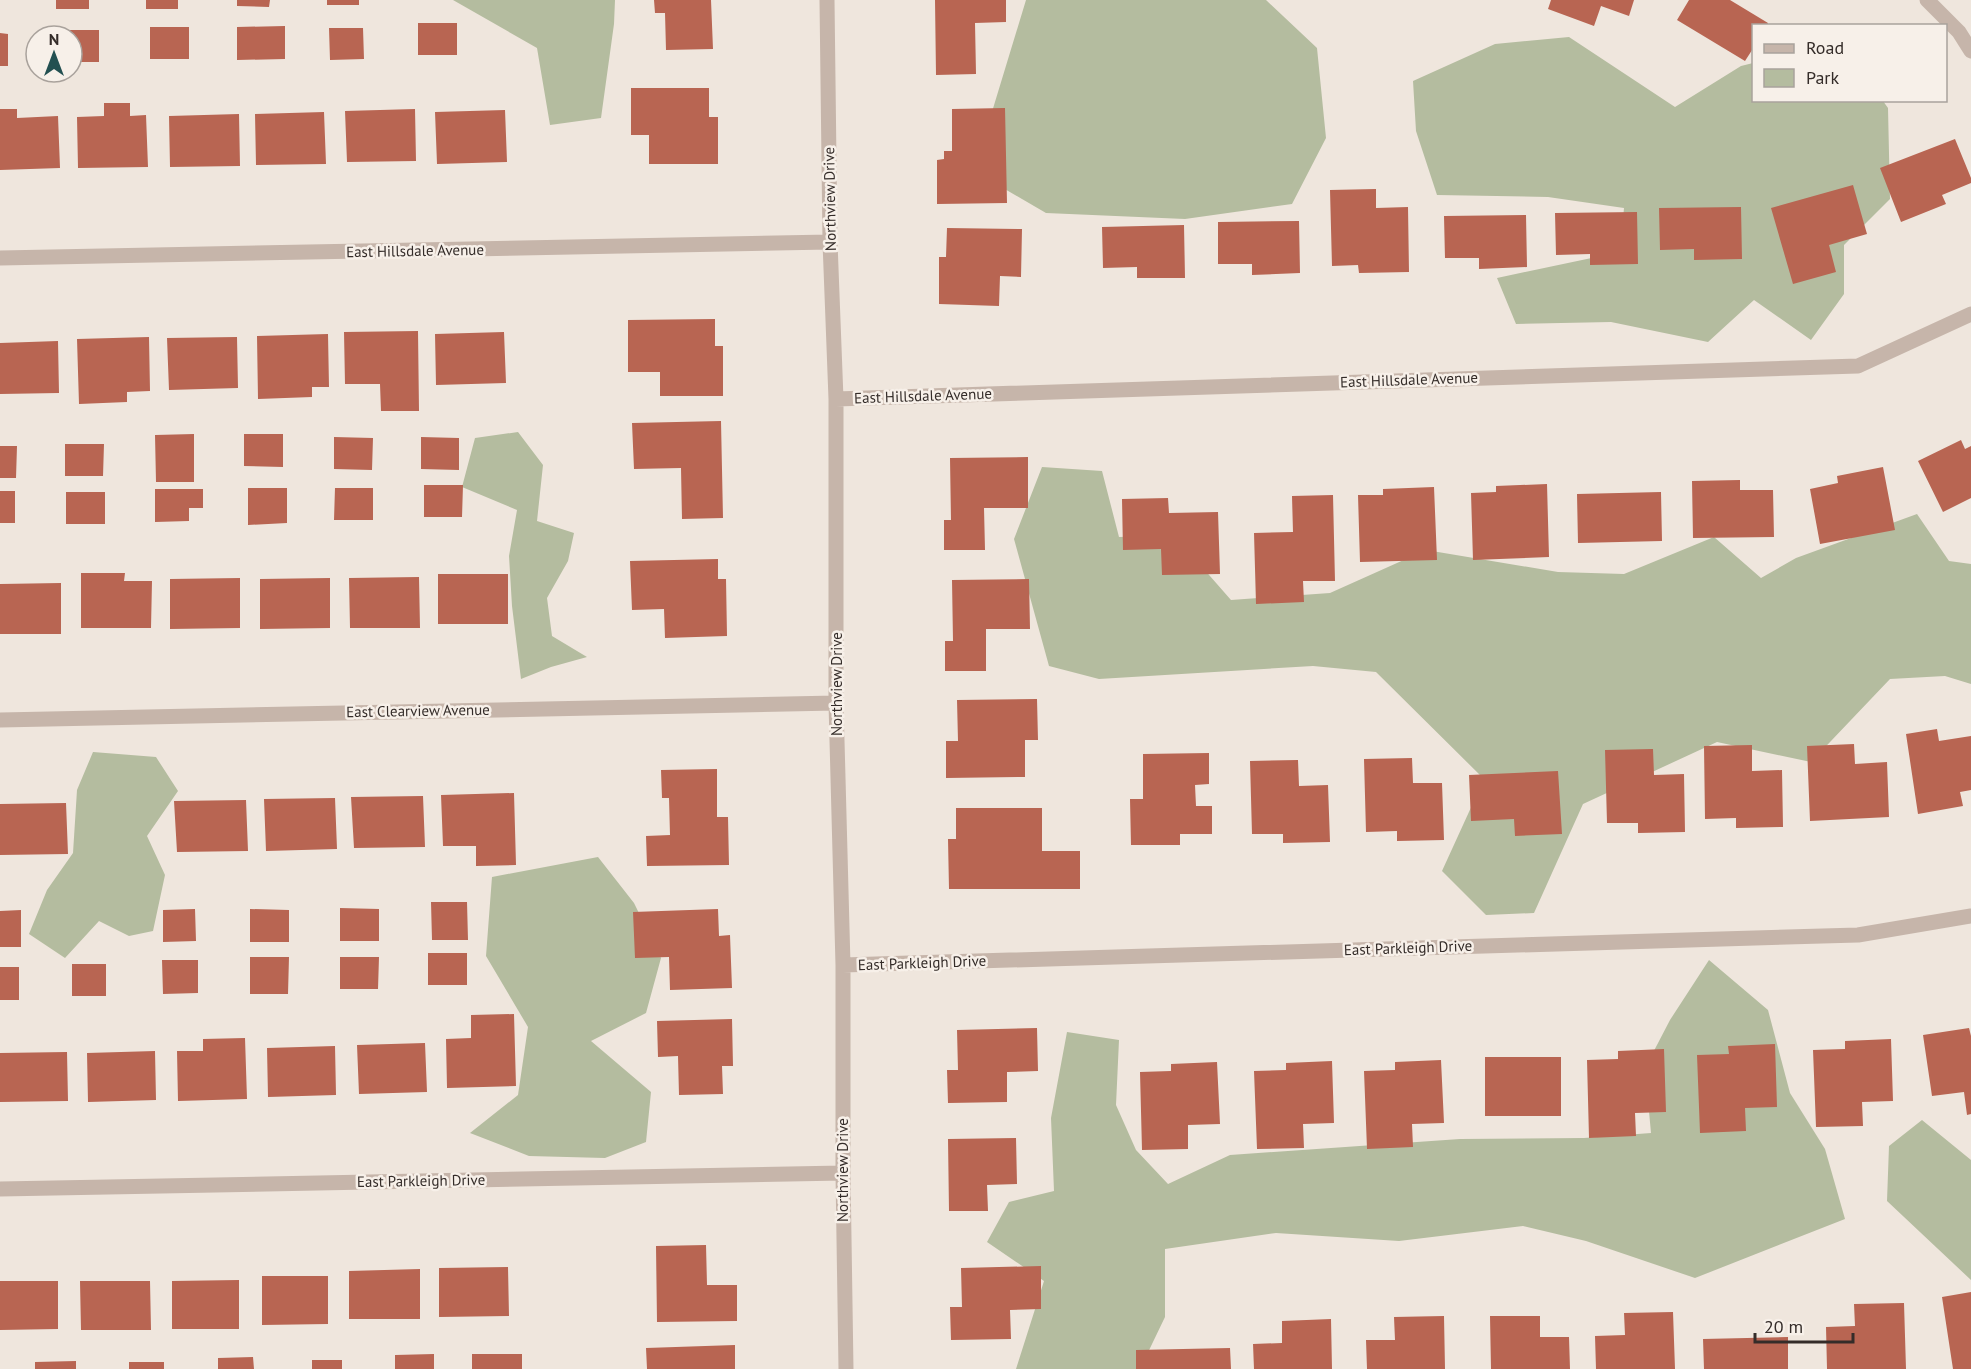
<svg xmlns="http://www.w3.org/2000/svg" width="1971" height="1369" font-family="'PT Sans',sans-serif">
	<style>
		.green { fill: #b4bc9f }
		.building { fill: #b86552 }
		.lines { fill: none; stroke-linecap: round; stroke-linejoin: round }
		.minor { stroke: #c6b5aa; stroke-width: 15 }
		.labels { text-anchor: middle; stroke-width: 5; stroke-linejoin: round; paint-order: stroke }
		.street-label { font-size: 15px; fill: #342c29; stroke: #f7f0e9 }
	</style>
	<rect width="100%" height="100%" fill="#efe6dd"/>
	<!-- green -->
	<path class="green" d="M453,0H615L614,24L601,118L550,125L537,48Z
		M1026,0H1266L1317,48L1326,138L1292,204L1185,219L1046,213L974,171Z
		M1569,37L1675,107L1741,66L1753,63L1754,100L1883,101L1888,108L1890,199L1844,245V294L1811,340L1754,300L1708,342L1611,322L1516,324L1497,278L1620,252L1624,208L1548,197L1437,195L1416,131L1413,81L1495,44Z
		M518,432L543,465L537,521L574,533L568,561L547,598L552,636L587,657L551,667L521,679L512,606L509,556L517,510L462,487L475,438Z
		M1042,467L1102,471L1119,537L1174,535L1231,600L1330,593L1426,550L1558,572L1624,574L1714,537L1761,578L1796,558L1917,514L1949,561L1971,564V684L1945,676L1890,679L1811,762L1717,742L1583,804L1534,913L1486,915L1442,871L1484,779L1376,672L1313,666L1099,679L1049,666L1014,539Z
		M93,752L156,757L178,791L147,836L165,875L153,931L129,936L99,921L65,958L29,934L47,890L73,853L77,790Z
		M598,857L634,903L661,958L646,1013L591,1041L651,1092L646,1142L605,1158L529,1156L470,1133L518,1095L528,1027L486,956L492,877Z
		M1709,960L1768,1010L1790,1093L1825,1149L1845,1219L1695,1278L1586,1241L1523,1226L1399,1241L1276,1233L1165,1249V1317L1140,1369H1016L1044,1281L987,1242L1009,1202L1054,1191L1051,1118L1067,1032L1119,1040L1116,1105L1136,1150L1168,1184L1230,1155L1460,1139L1584,1138L1651,1133L1645,1068L1670,1020Z
		M1922,1120L1971,1160V1280L1887,1201L1889,1146Z"/>
	<!-- building -->
	<path class="building" d="M56,0H89V9H56Z
		M146,0H178V9H146Z
		M237,0H270L269,7L237,6Z
		M327,0H359V5H327Z
		M654,0H711L713,49L666,50L665,13H655Z
		M935,0H1006V22L975,23L976,74L936,75Z
		M1551,0H1634L1629,16L1601,6L1594,26L1548,9Z
		M1689,0H1730L1768,23L1767,26H1754V47L1745,61L1677,20Z
		M418,23H457V55H418Z
		M285,26V59L237,60V27Z
		M150,27H189V59H150Z
		M329,28H363L364,59L330,60Z
		M61,30H99V62H72V36H61Z
		M0,33L8,34V66H0Z
		M631,88H709V117H718V164H649V135H631Z
		M104,103H130V116L146,115L148,167L78,168L77,117L104,116Z
		M1005,108L1007,203L937,204V160L944,159V151H952V109Z
		M0,109H17V118L58,116L60,168L0,170Z
		M415,109L416,161L347,162L345,111Z
		M505,110L507,162L437,164L435,112Z
		M324,112L326,164L256,165L255,114Z
		M239,114L240,166L170,167L169,116Z
		M1955,139L1971,178V183L1942,195L1946,204L1901,222L1880,168Z
		M1853,185L1867,234L1829,245L1836,272L1793,284L1771,208Z
		M1376,189V208L1408,207L1409,272L1359,273L1358,265L1332,266L1330,190Z
		M1741,207L1742,259L1694,260V249L1660,250L1659,208Z
		M1637,212L1638,264L1590,265V254L1556,255L1555,213Z
		M1526,215L1527,267L1479,269V258H1445L1444,216Z
		M1299,221L1300,273L1252,275V264H1218V222Z
		M1184,225L1185,278H1137V267L1103,268L1102,227Z
		M947,228L1022,229L1021,277L1000,276L999,306L939,304V257H946Z
		M715,319V346H723V396H660V372H628V320Z
		M418,331L419,411H381L380,384H345L344,332Z
		M504,332L506,383L436,385L435,334Z
		M328,334L329,387H312V397L258,399L257,336Z
		M149,337L150,391L127,392V402L79,404L77,339Z
		M237,337L238,388L169,390L167,338Z
		M58,341L59,393L0,394V343Z
		M721,421L723,518L682,519L681,468L634,469L632,423Z
		M194,434V482H156L155,435Z
		M244,434H283V467L244,466Z
		M334,437L373,438L372,470L334,469Z
		M421,437L459,438V470L421,469Z
		M1961,440L1965,449L1971,446V498L1943,512L1918,461Z
		M65,444H104L103,476H65Z
		M0,446H17L16,478H0Z
		M1028,457V508H984L985,550H944V520H951L950,458Z
		M1883,467L1895,530L1820,544L1810,489L1838,483L1837,476Z
		M1740,480V490H1773L1774,537L1693,538L1692,481Z
		M1547,484L1549,557L1473,560L1471,493L1496,492V486Z
		M424,485H463L462,517H424Z
		M1434,487L1437,560L1360,562L1358,495H1383V489Z
		M248,488H287V523L248,525Z
		M335,488H373V520H334Z
		M155,489H203V508H189V521L155,522Z
		M0,491H15V523H0Z
		M66,492H105V524H66Z
		M1661,492L1662,541L1578,543L1577,494Z
		M1333,495L1335,581H1303L1304,602L1256,604L1254,533L1293,532L1292,496Z
		M1168,498L1169,513L1218,512L1220,574L1162,575L1161,549L1123,550L1122,499Z
		M718,559V579H726L727,636L665,638L664,609L632,610L630,561Z
		M81,573H125L124,581H152L151,628H81Z
		M438,574H508V624H438Z
		M419,577L420,628H350L349,578Z
		M240,578V628L170,629V579Z
		M330,578V628L260,629V579Z
		M1029,579L1030,629H986V671H945V641H953L952,580Z
		M61,583V634H0V584Z
		M1037,699L1038,740H1025V777L946,778V741H958L957,700Z
		M1937,729L1939,741L1971,736V790L1960,792L1963,806L1918,814L1906,734Z
		M1854,744L1855,764L1887,762L1889,817L1810,821L1807,746Z
		M1752,745V771L1782,770L1783,827L1736,828V818L1705,819L1704,746Z
		M1653,749L1654,775L1684,774L1685,832L1638,833V823H1607L1605,750Z
		M1209,753V784L1195,785L1196,806H1212V834H1180V845H1131L1130,799H1143V754Z
		M1412,758L1413,783H1442L1444,840L1397,841V831L1366,832L1364,759Z
		M1298,760L1299,786L1328,785L1330,842L1283,843V834H1252L1250,761Z
		M717,769V817H728L729,865L647,866L646,836L670,835L669,798H662L661,770Z
		M1558,771L1562,834L1515,836L1514,819L1471,821L1469,775Z
		M514,793L516,865L476,866V846H443L441,795Z
		M423,796L425,847L354,848L351,797Z
		M335,798L337,849L266,851L264,799Z
		M246,800L248,851L177,852L174,801Z
		M66,803L68,854L0,855V804Z
		M956,808H1042V851H1080V889H949L948,839H956Z
		M431,902H467L468,940H432Z
		M340,908L379,909V941H340Z
		M195,909L196,941L163,942V910Z
		M250,909L289,910V942H250Z
		M718,909L719,936L730,935L732,988L670,990L669,957L635,958L633,912Z
		M21,910V947H0V911Z
		M428,953H467V985H428Z
		M250,957H289L288,994H250Z
		M340,957H379L378,989H340Z
		M162,960H198V993L163,994Z
		M72,964H106V996H72Z
		M0,967H19V1000H0Z
		M514,1014L516,1086L447,1088L446,1039L471,1038V1015Z
		M732,1019L733,1066H722L723,1094L679,1095L678,1056L658,1057L657,1021Z
		M1037,1028L1038,1071L1007,1072V1102L948,1103L947,1070H958L957,1030Z
		M1969,1028L1971,1036V1114L1967,1115L1964,1092L1932,1096L1923,1035Z
		M245,1038L247,1099L178,1101L177,1051H203V1039Z
		M1891,1039L1893,1101L1862,1102L1863,1126L1816,1127L1813,1050L1845,1049V1041Z
		M425,1043L427,1092L359,1094L357,1045Z
		M1775,1044L1777,1107L1745,1108L1746,1131L1700,1133L1697,1055L1729,1054L1728,1046Z
		M335,1046L336,1095L268,1097L267,1048Z
		M1664,1049L1666,1112L1635,1113L1636,1136L1589,1138L1587,1060L1618,1059V1051Z
		M155,1051L156,1100L88,1102L87,1053Z
		M67,1052L68,1101L0,1102V1053Z
		M1485,1057H1561V1116H1485Z
		M1441,1060L1444,1123L1412,1124L1413,1147L1367,1149L1364,1071L1395,1070V1062Z
		M1332,1061L1334,1123L1303,1124L1304,1148L1257,1149L1254,1071L1286,1070V1063Z
		M1217,1062L1220,1124L1188,1125V1149L1142,1150L1140,1072L1171,1071V1064Z
		M1016,1138L1017,1184L987,1185L988,1211H949L948,1139Z
		M706,1245L707,1285H737V1321L657,1322L656,1246Z
		M1041,1266V1309L1010,1310L1011,1339L951,1340L950,1307H962L961,1268Z
		M508,1267L509,1316L439,1317V1268Z
		M420,1269V1319H349V1271Z
		M262,1276H328V1324L262,1325Z
		M239,1280V1329H172V1281Z
		M0,1281H58V1329L0,1330Z
		M80,1281H150L151,1330H81Z
		M1971,1292V1369H1953L1942,1297Z
		M1904,1303L1906,1369H1827L1826,1327L1855,1326L1854,1304Z
		M1673,1312L1675,1369H1596L1595,1336L1625,1335L1624,1313Z
		M1444,1316L1445,1369H1367L1366,1340H1395L1394,1317Z
		M1490,1316H1540V1337H1569L1570,1369H1491Z
		M1331,1319L1332,1369H1254L1253,1344L1282,1343V1321Z
		M1788,1337V1369H1704L1703,1339Z
		M735,1345V1369H647L646,1348Z
		M1230,1348L1231,1369H1136V1350Z
		M434,1354V1369H395V1355Z
		M472,1354H522V1369H472Z
		M253,1357L254,1369H218V1358Z
		M312,1360H342V1369H312Z
		M76,1361V1369H35V1362Z
		M129,1362H164V1369H129Z"/>
	<g class="lines">
		<!-- minor -->
		<path class="minor" d="M827,0L830,242L836,399V703L843,965V1173L846,1369
			M1927,0L1959,32L1971,51
			M0,258L830,242
			M836,399L1858,366L1971,314
			M0,720L836,703
			M843,965L1858,935L1971,916
			M0,1189L843,1173"/>
	</g>
	<g class="labels">
		<!-- street labels -->
		<g class="street-label">
			<text transform="translate(830 199) rotate(-91)" y="5">Northview Drive</text>
			<text transform="translate(415 251) rotate(-1)" y="5">East Hillsdale Avenue</text>
			<text transform="translate(1409 380) rotate(-2)" y="5">East Hillsdale Avenue</text>
			<text transform="translate(923 396) rotate(-2)" y="5">East Hillsdale Avenue</text>
			<text transform="translate(837 684) rotate(-90)" y="5">Northview Drive</text>
			<text transform="translate(418 711) rotate(-1)" y="5">East Clearview Avenue</text>
			<text transform="translate(1408 948) rotate(-2)" y="5">East Parkleigh Drive</text>
			<text transform="translate(922 963) rotate(-2)" y="5">East Parkleigh Drive</text>
			<text transform="translate(843 1170) rotate(-90)" y="5">Northview Drive</text>
			<text transform="translate(421 1181) rotate(-1)" y="5">East Parkleigh Drive</text>
		</g>
	</g>
	<!-- legend -->
	<rect x="1752" y="24" width="195" height="78" fill="#f7f0e9" stroke="#a9a29c" stroke-width="1.5"/>
	<rect x="1764" y="44" width="30" height="9" fill="#c6b5aa" stroke="#a9a29c" stroke-width="1.5"/>
	<text x="1806" y="54" font-size="18" fill="#342c29">Road</text>
	<rect x="1764" y="69" width="30" height="18" fill="#b4bc9f" stroke="#a9a29c" stroke-width="1.5"/>
	<text x="1806" y="84" font-size="18" fill="#342c29">Park</text>
	<!-- north arrow -->
	<g transform="translate(54 54)"><circle r="28" fill="#f7f0e9" stroke="#a9a29c" stroke-width="1.5"/>
	<path d="M0-4.5L10 22L0 15L-10 22Z" fill="#235051"/>
	<text y="-9" font-size="16" font-weight="bold" text-anchor="middle" fill="#342c29">N</text>
	</g>
	<!-- scale -->
	<path d="M1755 1333v9h98v-9" fill="none" stroke="#342c29" stroke-width="3"/>
	<text x="1764" y="1333" font-size="18" fill="#342c29" stroke="#f7f0e9" stroke-width="4.5" paint-order="stroke">20 m</text>
</svg>
